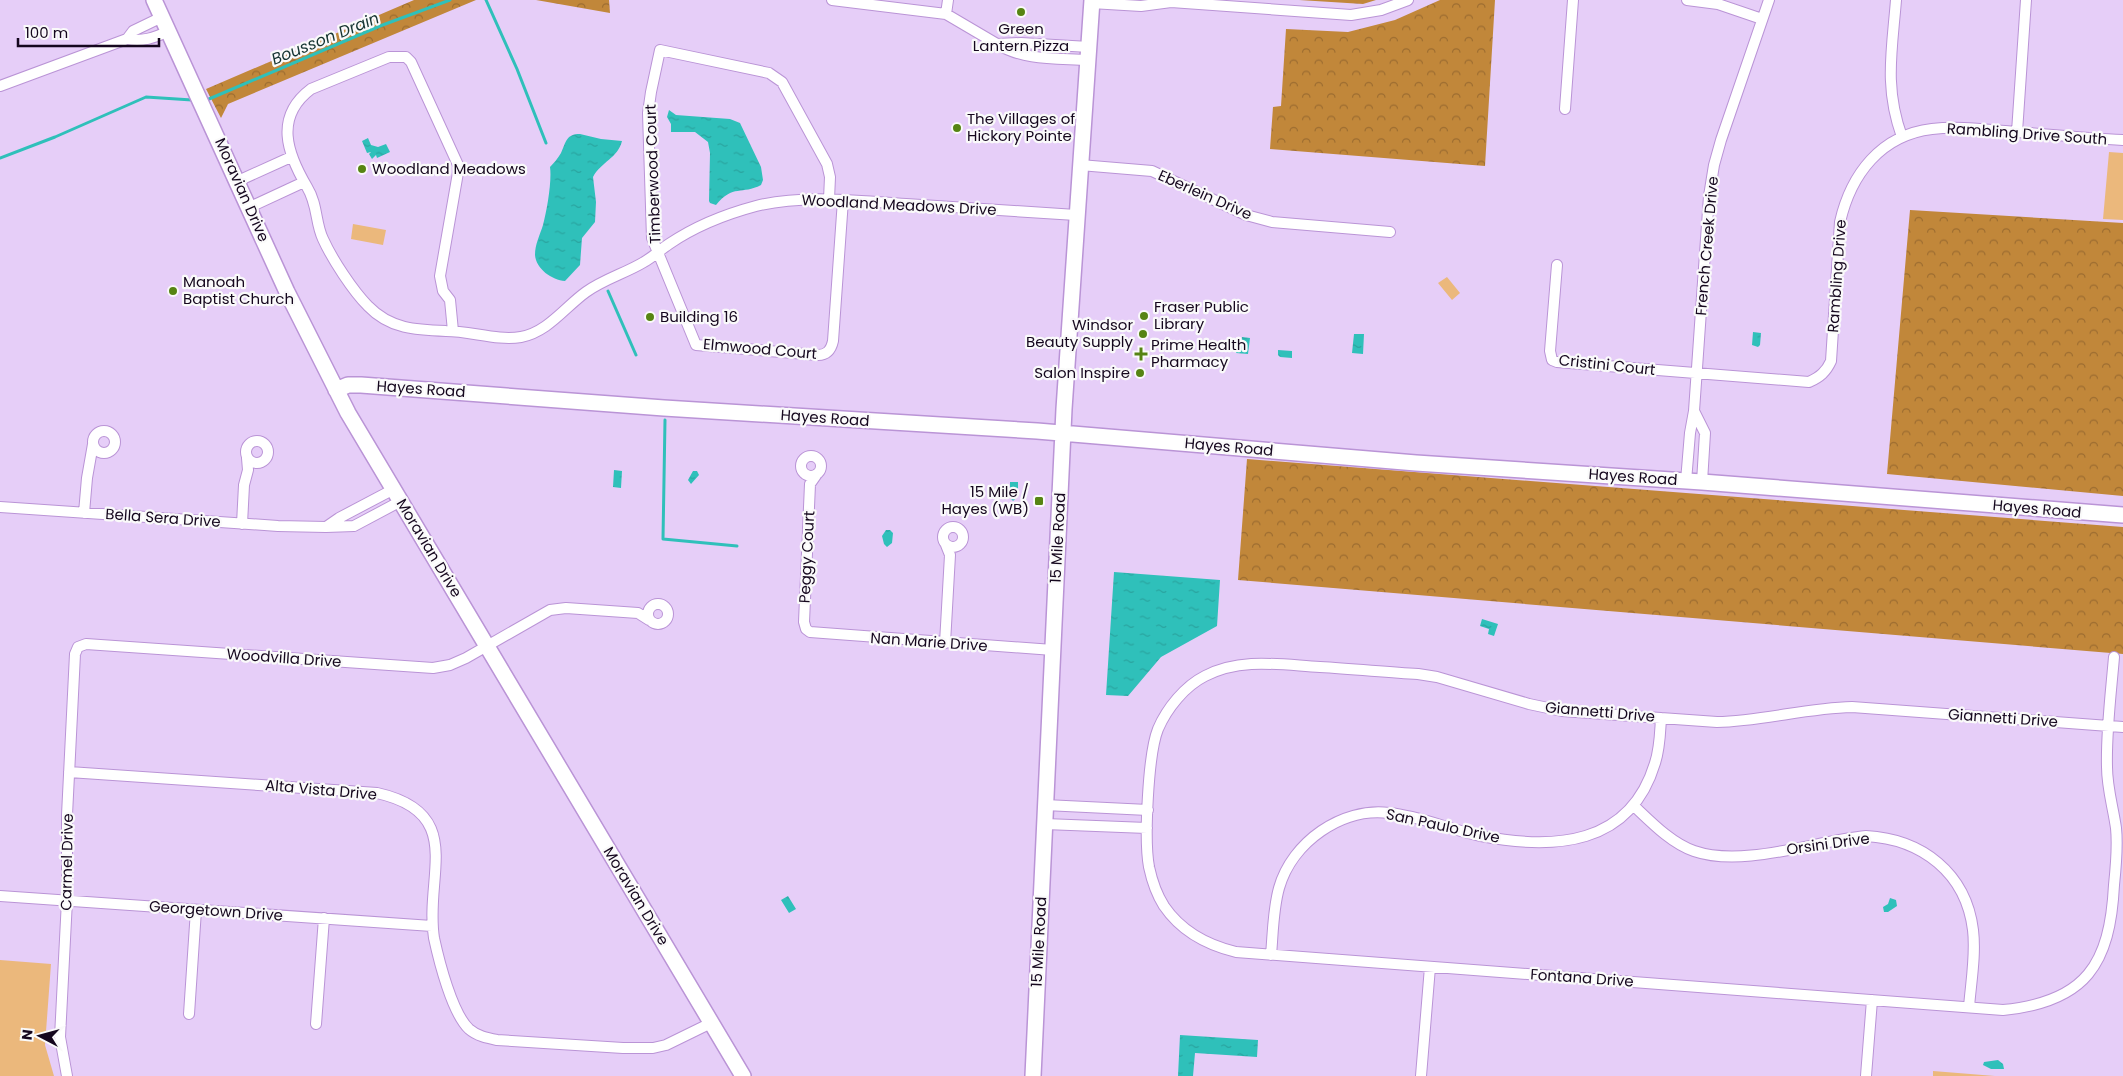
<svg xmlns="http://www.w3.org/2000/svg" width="2123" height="1076" font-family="Poppins,sans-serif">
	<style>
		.forest { fill: url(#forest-crowns) }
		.park { fill: #ebb87c }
		.water { fill: url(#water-ripples) }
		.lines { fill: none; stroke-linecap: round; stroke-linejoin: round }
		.stream { stroke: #2fc0ba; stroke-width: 3 }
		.street-casing { stroke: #ba94d6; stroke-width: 12 }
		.secondary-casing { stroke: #ba94d6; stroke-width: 18 }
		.street { stroke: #fff; stroke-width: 10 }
		.secondary { stroke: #fff; stroke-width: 15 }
		.poi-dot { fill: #568413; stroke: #fafafa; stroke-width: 2 }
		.labels { text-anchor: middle; stroke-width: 4.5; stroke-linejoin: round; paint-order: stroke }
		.poi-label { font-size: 15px; fill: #15071e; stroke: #fafafa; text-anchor: start }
		.street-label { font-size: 15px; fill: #15071e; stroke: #fafafa }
		.water-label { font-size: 16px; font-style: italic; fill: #163432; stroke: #fafafa }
	</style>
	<defs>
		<pattern id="forest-crowns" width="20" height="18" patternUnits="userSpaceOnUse" patternTransform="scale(1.25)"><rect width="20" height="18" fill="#c1873a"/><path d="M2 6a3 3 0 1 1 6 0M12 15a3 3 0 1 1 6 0" fill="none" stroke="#9c6c30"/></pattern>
		<pattern id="water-ripples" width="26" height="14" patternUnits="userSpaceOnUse" patternTransform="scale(1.25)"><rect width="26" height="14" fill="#2fc0ba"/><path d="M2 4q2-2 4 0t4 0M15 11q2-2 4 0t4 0" fill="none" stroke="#29a49f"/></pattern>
	</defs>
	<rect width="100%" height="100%" fill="#e6cef8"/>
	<!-- forest -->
	<path class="forest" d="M414,0H476L228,104L221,118L206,89Z
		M536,0H609L610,13Z
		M1299,0H1376L1363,4Z
		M1440,0H1495L1485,166L1270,149L1273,107L1281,106L1286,29L1348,32L1395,20Z
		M1910,210L2123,223V496L1887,474Z
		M1247,459L2123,527V654L1238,580Z"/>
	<!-- park -->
	<path class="park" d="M2109,152L2123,153V220L2103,219Z
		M353,224L386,230L383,245L351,239Z
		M1447,277L1460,293L1452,300L1438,283Z
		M0,960L51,964L45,1045L54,1076H0Z
		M1933,1071L1995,1076H1933Z"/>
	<!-- water -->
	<path class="water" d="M669,110L676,115L730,119L740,123L761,167L763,180L761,185C742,195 733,184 716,205L710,203L709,201L710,153L708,142L695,132H671V124L667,117Z
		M580,134L601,139L622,141C618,158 601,162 593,177L596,202L595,222L582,238L580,265L565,281C552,280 536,269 535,255C535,244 540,235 543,225C547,210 552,181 550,167C554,163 558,158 561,153C566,142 566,134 580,134Z
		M368,138L371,145L378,147L386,144L390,152L377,158L376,155L372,159L369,154L371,152L367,153L362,141Z
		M1753,332L1761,333L1760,345L1758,347L1752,345Z
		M1354,334H1364L1363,354L1352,353Z
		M1242,337L1250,338L1248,354L1236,353L1237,347L1241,348Z
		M1278,350L1292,351V358L1280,357L1278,355Z
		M614,470L622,471L621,488L613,487Z
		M693,471H697L699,475L691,484L688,480Z
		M1010,482H1018V496L1013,501L1007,494L1010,491Z
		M886,530H890L893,533L892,543L887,547L884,544L882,536Z
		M1114,572L1220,580L1217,626L1161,657L1128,696L1106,695Z
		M1482,619L1498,624L1494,636L1488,634L1489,629L1480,626Z
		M788,896L796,909L789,913L781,900Z
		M1890,898L1896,900L1897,906L1888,912H1884L1883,907L1888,904Z
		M1180,1035L1258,1040L1257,1057L1195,1053L1193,1076H1178Z
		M1998,1060L2003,1064L2004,1069H1991L1983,1065L1984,1062Z"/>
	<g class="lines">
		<!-- stream -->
		<path class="stream" d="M486,0L517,69L546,143
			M209,99L380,26L450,0
			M0,158L55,137L146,97L192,100
			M608,291L636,355
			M665,420L663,539L737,546"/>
		<defs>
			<path id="street" d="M832,0L946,14L997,44
				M1687,0L1718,4L1762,19
				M1896,0C1892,51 1884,87 1902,137
				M1091,3L1141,6L1171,2L1351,15L1381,10L1408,0
				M946,14L948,0
				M162,17L133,31L127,39C142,42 154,38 169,31
				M1088,60C1056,58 1025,61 997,44L1021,43L1089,47
				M0,86L127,39
				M1565,109L1573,0
				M2017,132L2026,0
				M1080,165L1152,171L1246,215L1272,222L1390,232
				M238,181L291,157
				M829,199L830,177L827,164L782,82L769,73L660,50L651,92L648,113L652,238L696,345L818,355C827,355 831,350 833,341L843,200
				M250,207L304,182
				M1557,265L1550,351L1552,360L1557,362L1809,382C1820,377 1826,372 1831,361L1840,222C1851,174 1881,135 1932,129C1956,126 1981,129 2005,131C2044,134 2084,138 2123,140
				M453,331L450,300L443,291L440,276L459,167L411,62L406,57H389L311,89C274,117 287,153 307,187C318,205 315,222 323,239C332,259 353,291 368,306C390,329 416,330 446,331C471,331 497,341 521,337C548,332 565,307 586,292C604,279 626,273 644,262C653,257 660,250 669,244C694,227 726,214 756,206C805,194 856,201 906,204C963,208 1020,211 1076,215
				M1694,411L1705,433L1702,482
				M93 442a11 11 0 1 1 22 0a11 11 0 1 1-22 0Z
				M246 452a11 11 0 1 1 22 0a11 11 0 1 1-22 0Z
				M801 466a10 10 0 1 1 20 0a10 10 0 1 1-20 0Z
				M817,474L810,484L804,622L806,629L810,632L1053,650
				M1686,481L1690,433L1694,411L1709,196L1714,165L1721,140L1769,0
				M394,489L339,518L326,527L354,526L401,501
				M0,507L278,526L326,527
				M84,513L87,478L93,444
				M242,524L244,485L248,470L247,458
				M943 537a10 10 0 1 1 20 0a10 10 0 1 1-20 0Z
				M648 614a10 10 0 1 1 20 0a10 10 0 1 1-20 0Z
				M945,643L950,555L946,545
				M2114,657C2111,693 2106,731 2107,767C2107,788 2113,807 2116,828C2118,847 2116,866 2114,885C2110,964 2086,1002 2003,1010L1236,952C1207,945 1181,931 1164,906C1157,895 1152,881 1149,867C1144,840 1148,754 1158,729C1167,708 1185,686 1205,676C1241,657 1282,665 1320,667C1353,669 1386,672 1418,674L1437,677L1529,704L1562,711L1717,722C1763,721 1806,708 1852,707L2109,726L2123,727
				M69,772L377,793C467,813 424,876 434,938C439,961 452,1013 469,1029C477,1036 487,1038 497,1040L623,1048H653L666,1045L711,1023
				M1045,805L1148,810
				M1633,805C1651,822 1671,843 1694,851C1743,868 1815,841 1866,836C1922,839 1966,873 1973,930C1976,955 1971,982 1969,1007
				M1045,824L1147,828
				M0,896L432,926
				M1271,955C1273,933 1273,909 1279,888C1292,842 1342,807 1389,813C1421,816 1450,830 1481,836C1554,850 1630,846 1655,763C1660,748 1660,733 1661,718
				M189,1014L196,910
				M316,1024L324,918
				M67,1076L60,1037L67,900V815L75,654L78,647L86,644L433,668L450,665L466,658L550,610L566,608L638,613L649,620
				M1421,1076L1430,967
				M1866,1076L1872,1000"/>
			<path id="secondary" d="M154,0L287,292L348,413L743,1076
				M336,390L348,385H361L664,408L1037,431L1416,463L1702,482L2123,515
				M1033,1076L1064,409L1092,0"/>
		</defs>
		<!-- street casing -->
		<use href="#street" class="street-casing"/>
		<!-- secondary casing -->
		<use href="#secondary" class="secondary-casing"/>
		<!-- street -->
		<use href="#street" class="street"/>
		<!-- secondary -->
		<use href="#secondary" class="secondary"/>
	</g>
	<!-- markers -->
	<g class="poi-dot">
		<circle cx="1021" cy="12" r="5"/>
		<circle cx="957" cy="128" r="5"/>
		<circle cx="362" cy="169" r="5"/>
		<circle cx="173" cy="291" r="5"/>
		<circle cx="1144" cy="316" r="5"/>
		<circle cx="650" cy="317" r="5"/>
		<circle cx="1143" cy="334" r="5"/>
		<path d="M1138.5 346.5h5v5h5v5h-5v5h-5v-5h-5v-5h5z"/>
		<circle cx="1140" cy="373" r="5"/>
		<rect x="1034" y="496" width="10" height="10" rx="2.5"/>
	</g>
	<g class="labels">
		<!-- poi labels -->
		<g class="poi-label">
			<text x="1021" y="34" text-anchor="middle">Green<tspan x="1021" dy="17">Lantern Pizza</tspan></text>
			<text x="967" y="124">The Villages of<tspan x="967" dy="17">Hickory Pointe</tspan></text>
			<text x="372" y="174">Woodland Meadows</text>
			<text x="183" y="287">Manoah<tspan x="183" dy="17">Baptist Church</tspan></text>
			<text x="1154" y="312">Fraser Public<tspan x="1154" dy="17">Library</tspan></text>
			<text x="660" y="322">Building 16</text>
			<text x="1133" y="330" text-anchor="end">Windsor<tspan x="1133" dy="17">Beauty Supply</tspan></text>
			<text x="1151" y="350">Prime Health<tspan x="1151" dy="17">Pharmacy</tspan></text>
			<text x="1130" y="378" text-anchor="end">Salon Inspire</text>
			<text x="1029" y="497" text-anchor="end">15 Mile /<tspan x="1029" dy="17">Hayes (WB)</tspan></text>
		</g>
		<!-- street labels -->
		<g class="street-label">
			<text transform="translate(2027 134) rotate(4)" y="5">Rambling Drive South</text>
			<text transform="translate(653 174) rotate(-92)" y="5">Timberwood Court</text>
			<text transform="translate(242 190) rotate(66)" y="5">Moravian Drive</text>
			<text transform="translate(1205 195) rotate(24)" y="5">Eberlein Drive</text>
			<text transform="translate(899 205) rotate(3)" y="5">Woodland Meadows Drive</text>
			<text transform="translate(1707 246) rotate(-85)" y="5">French Creek Drive</text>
			<text transform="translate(1837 276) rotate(-86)" y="5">Rambling Drive</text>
			<text transform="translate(760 349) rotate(5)" y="5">Elmwood Court</text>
			<text transform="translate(1607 365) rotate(6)" y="5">Cristini Court</text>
			<text transform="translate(421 389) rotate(4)" y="5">Hayes Road</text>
			<text transform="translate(825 418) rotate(4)" y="5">Hayes Road</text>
			<text transform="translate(1229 447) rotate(5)" y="5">Hayes Road</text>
			<text transform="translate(1633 477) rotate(4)" y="5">Hayes Road</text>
			<text transform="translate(2037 509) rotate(5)" y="5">Hayes Road</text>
			<text transform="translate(163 518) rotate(4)" y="5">Bella Sera Drive</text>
			<text transform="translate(1058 538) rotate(-87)" y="5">15 Mile Road</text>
			<text transform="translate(429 548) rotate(59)" y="5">Moravian Drive</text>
			<text transform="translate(807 557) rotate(-87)" y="5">Peggy Court</text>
			<text transform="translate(929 642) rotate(4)" y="5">Nan Marie Drive</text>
			<text transform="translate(284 658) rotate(4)" y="5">Woodvilla Drive</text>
			<text transform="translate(1600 712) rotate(5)" y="5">Giannetti Drive</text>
			<text transform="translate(2003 718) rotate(4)" y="5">Giannetti Drive</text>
			<text transform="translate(321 790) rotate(5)" y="5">Alta Vista Drive</text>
			<text transform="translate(1443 826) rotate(12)" y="5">San Paulo Drive</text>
			<text transform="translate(1828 844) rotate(-8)" y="5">Orsini Drive</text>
			<text transform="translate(67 862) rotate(-89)" y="5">Carmel Drive</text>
			<text transform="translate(636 896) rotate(59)" y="5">Moravian Drive</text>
			<text transform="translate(216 911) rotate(4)" y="5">Georgetown Drive</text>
			<text transform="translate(1039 942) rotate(-87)" y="5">15 Mile Road</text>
			<text transform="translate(1582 978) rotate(4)" y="5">Fontana Drive</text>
		</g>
		<!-- water labels -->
		<g class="water-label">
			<text transform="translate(325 38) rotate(-22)" y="6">Bousson Drain</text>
		</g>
	</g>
	<!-- north arrow -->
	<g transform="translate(40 1036) rotate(276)" stroke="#fafafa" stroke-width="4" paint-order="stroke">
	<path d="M0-4L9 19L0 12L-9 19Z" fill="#15071e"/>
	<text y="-8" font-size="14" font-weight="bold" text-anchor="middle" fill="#15071e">N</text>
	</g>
	<!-- scale -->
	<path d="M18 38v8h141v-8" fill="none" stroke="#15071e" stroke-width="2.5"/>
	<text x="25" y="38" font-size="15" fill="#15071e" stroke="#fafafa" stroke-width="4" paint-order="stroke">100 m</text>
</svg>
